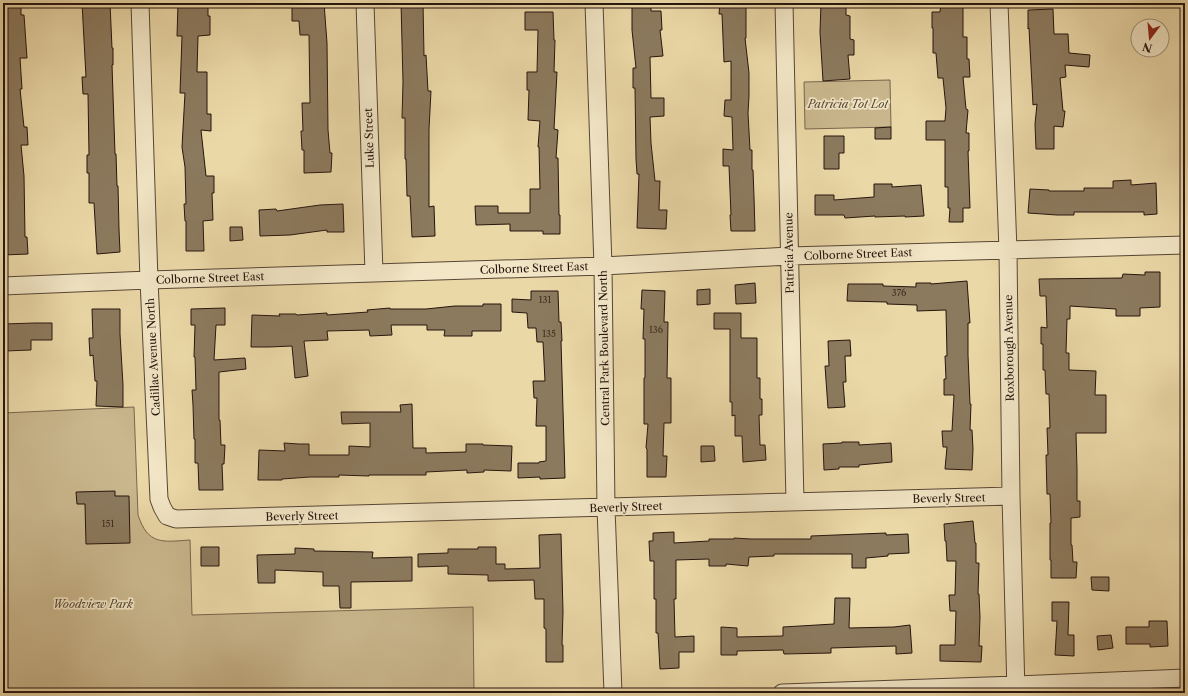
<svg xmlns="http://www.w3.org/2000/svg" width="1188" height="696" font-family="'Libre Caslon Text',serif">
	<style>
		.green { fill: #cab78d; stroke: #78664e }
		.building { fill: #8c7a5e; stroke: #26150e }
		.lines { fill: none; stroke-linecap: round; stroke-linejoin: round }
		.minor-casing { stroke: #574634; stroke-width: 19 }
		.minor { stroke: #f2e6c6; stroke-width: 17 }
		.labels { text-anchor: middle; stroke-width: 3.5; stroke-linejoin: round; paint-order: stroke }
		.number-label { font-size: 9px; fill: #402e22 }
		.park-label { font-size: 11px; font-style: italic; fill: #574634; stroke: #f2e6c6 }
		.street-label { font-size: 11px; fill: #26150e; stroke: #f2e6c6 }
	</style>
	<rect width="100%" height="100%" fill="#ebd8a7"/>
	<filter id="stains"><feTurbulence type="fractalNoise" baseFrequency=".005" numOctaves="4"/><feColorMatrix values="0 0 0 0 .2 0 0 0 0 .09 0 0 0 0 .02 0 0 0 .5 -.17"/></filter>
	<radialGradient id="worn" r=".72"><stop offset=".6" stop-color="#630" stop-opacity="0"/><stop offset="1" stop-color="#630" stop-opacity=".3"/></radialGradient>
	<!-- green -->
	<path class="green" d="M890,80L891,127L805,129L804,82Z
		M134,407L138,515C148,545 162,542 190,540L192,615L473,607L474,693H3V413Z"/>
	<!-- building -->
	<path class="building" d="M3,3H21V15H24L27,58H20L22,89H20L24,127H27L28,145H21L24,176L25,237H27L28,254L3,255Z
		M82,3H110L112,48H113V65H112L115,154H116L117,186H118L119,229L120,252L97,254L94,203H89V173H87V155H89L88,94H83L82,77H86Z
		M178,3H208V16H210V35L198,36L197,72H207V114H211V131L201,130L206,176H214V193H212L213,220L203,221L204,251H186V221H185L184,204H186L185,167L182,147L185,93H180L182,36H177Z
		M292,3H324L327,43L328,130L330,153H332L331,172L304,173V150H302L301,131H303L302,103H310L309,35H300L299,21H292Z
		M401,3H423L424,56L426,55L428,91H431L429,129V207L434,206L435,236L412,237L410,196H407L406,159H405V118H402L403,82Z
		M632,3H651V11H661L662,30H660L663,56L650,57L651,98H664V116L650,117L651,143L655,181H660L659,210H667L666,229L637,228L639,174H637L636,159L635,88H633V68H636L632,30Z
		M720,3H746V38H745L749,73V96L748,113L750,150H752V170H753L754,197L755,231H731L730,215H731L729,166H723V149L733,150L732,117L724,116L725,100H731V61L724,62L722,14H719Z
		M821,3H846V15L850,16V39L854,40V55H848L850,79L823,81L820,32Z
		M941,3H963V37H967V59H969L970,77H963L966,109L968,110L966,133H969V151H968L970,208H963V222H949L950,208H948V187H945V140H926V121H945L946,108L943,78H938L936,53H933V28H932V12H940Z
		M1053,9L1054,34H1068L1069,53L1090,55L1089,67L1065,65L1066,77L1060,78L1063,111H1065L1063,127L1054,126V149H1036L1035,124L1037,104L1033,105L1029,28L1028,29V10Z
		M525,12H553L554,40H555L554,72H557L554,129L558,130L556,158H558L559,215H560V234H543V231H510V224L476,225L475,206H498V213H530V189H540L539,147H538L540,121L528,120L529,90H527V72H537L538,30H525Z
		M891,127V139H875V128Z
		M824,136H844V153H839V169H824Z
		M1131,180V185L1156,183L1157,214L1144,215V212H1074V215H1057L1028,213L1030,189L1049,190V191H1084V188H1113V181Z
		M874,184H892V187L921,185L924,216L905,217V216L875,217V216L845,218L844,215H815V195H834V200L874,197Z
		M343,204L344,232H327V230L290,235L260,236L259,210L276,209L277,211L320,205Z
		M230,227H242L243,240L230,241Z
		M1145,272H1160V307L1140,308V316H1116V309L1070,306V319H1067L1066,353H1069V370L1096,371L1095,395H1106V433H1076L1077,469V501H1080V517L1071,518V545H1072L1073,562H1077L1076,578H1051V560H1050V523H1051L1050,494H1047L1046,455H1048L1047,428H1050L1049,394H1046L1045,370H1043V344H1041V327L1047,328L1046,296H1040L1039,279L1122,278L1123,274L1145,275Z
		M967,281L970,323H968V355L970,404H971L970,430H972L973,449L972,470L945,469L947,447H943L942,431H952L954,395H944V379H946L945,356H947L946,310L917,311V305L887,304V302L847,301L848,284H883V286L916,287V283H931V284Z
		M755,283L756,303L736,304L735,285Z
		M710,289V304L697,305V290Z
		M642,290L665,291L664,322H668L667,378H671V423H664L663,456H667L666,477H647V449L646,448L648,424H644V378H645V339H643L644,309H641Z
		M531,291H558L559,322H561L562,341H561L565,478L540,479V477L518,478V463H539V462L546,461V426H536L537,398H534L533,381H545L543,342H537L536,328H528L527,313L512,312V299L531,300Z
		M483,304H501V331H472V336H444L445,330H427V325H391L392,335L370,336L369,330L327,331L328,340L304,341L308,376L295,378L292,346L269,347H251L252,315L280,316L279,314H296L297,315L327,313V315L368,312L367,310L390,308V309H426L455,306H483Z
		M225,308V325H216L214,360L245,358L246,369L219,372V420H220L221,445H225L224,464H222L223,490H199L198,463H195V439H194L193,405L192,390H196L195,357H194L195,325H191V309Z
		M92,309H120V334L123,385V407L96,406L97,381H95L93,355L90,356L89,338H93Z
		M714,313H741V338H757V378H760V399H762V415H759L760,445H765L766,460L743,462L742,436H735V415L732,416V402H730V329H714Z
		M35,323H52V340H31V350L5,351L3,324Z
		M850,340L851,356H845L846,382H843L845,407L828,408L825,366H829L828,341Z
		M412,404L413,448H426V453L466,452V444H483V445L512,446L511,471L484,470V472L467,473V470L426,472V475H369V476L339,475V477H310L282,479V480H258L259,450L285,451L284,443L299,444H309V455H349V446L370,447V423L342,424L341,412H401L400,405Z
		M842,442H859V445L891,443L892,462L859,465V467H839V469L824,470L823,444L842,443Z
		M701,446H714L715,461L701,462Z
		M115,491V496H129L130,543L86,544L85,504H77L76,492Z
		M973,521L975,543H976V563H979L978,594H979L980,617L979,646H982L981,662L940,661V645H955L956,611H950L949,595H955L956,561H947L946,541H945L944,524Z
		M674,532V543L709,541V539H734V538L751,539H811V536L886,533V535L908,534L909,553L888,554V556L866,558V568H852V554H774V556L749,557L748,566L726,564V566H709V559L676,560V599H674L675,637L694,636V652H679V668L660,669L658,633H656V599H654V561H650L649,541H653V533Z
		M561,534L563,612L562,645H563V662H546V629L544,628V599H535L534,580L488,581V575L448,574V566L418,567V554L448,553V549H478V547H496V564H505V569L540,568L539,535Z
		M201,547H219V566H201Z
		M295,548L314,549V551L373,552L372,558L412,557V581L351,582V608H340L339,586H323V572L275,570V583H258L257,555L295,554Z
		M1091,577H1109V591L1092,590Z
		M835,598H850L849,628L894,627L910,625L912,653L896,654V646L831,648V653L784,654L783,650L737,651V655H721V627L737,628V637L783,636V627L834,624Z
		M1052,602H1069L1068,635H1074V656L1055,655L1057,621H1052Z
		M1149,621H1167L1168,646L1150,647V644H1126V627H1149Z
		M1111,635L1113,648L1098,650L1097,636Z"/>
	<g class="lines">
		<defs>
			<path id="minor" d="M140,3L149,280L159,499L162,507L167,516L176,519L1011,496
				M365,3L374,273
				M594,3L603,266L606,508L613,693
				M784,3L795,502
				M999,3L1008,251L1011,496L1016,693
				M3,286L149,280L603,266L789,256L1185,245
				M782,693L1016,685L1185,678"/>
		</defs>
		<!-- minor casing -->
		<use href="#minor" class="minor-casing"/>
		<!-- minor -->
		<use href="#minor" class="minor"/>
	</g>
	<g class="labels">
		<!-- number labels -->
		<g class="number-label">
			<text x="899" y="296">376</text>
			<text x="545" y="303">131</text>
			<text x="656" y="333">136</text>
			<text x="549" y="337">135</text>
			<text x="108" y="527">151</text>
		</g>
		<!-- park labels -->
		<g class="park-label">
			<text x="848" y="108">Patricia Tot Lot</text>
			<text x="93" y="608">Woodview Park</text>
		</g>
		<!-- street labels -->
		<g class="street-label">
			<text transform="translate(369 138) rotate(-92)" y="4">Luke Street</text>
			<text transform="translate(789 253) rotate(-91)" y="4">Patricia Avenue</text>
			<text transform="translate(858 254) rotate(-2)" y="4">Colborne Street East</text>
			<text transform="translate(534 268) rotate(-2)" y="4">Colborne Street East</text>
			<text transform="translate(210 278) rotate(-2)" y="4">Colborne Street East</text>
			<text transform="translate(604 348) rotate(-91)" y="4">Central Park Boulevard North</text>
			<text transform="translate(1009 348) rotate(-91)" y="4">Roxborough Avenue</text>
			<text transform="translate(153 357) rotate(-93)" y="4">Cadillac Avenue North</text>
			<text transform="translate(949 498) rotate(-1)" y="4">Beverly Street</text>
			<text transform="translate(626 507) rotate(-2)" y="4">Beverly Street</text>
			<text transform="translate(302 516) rotate(-1)" y="4">Beverly Street</text>
		</g>
	</g>
	<!-- margin -->
	<rect width="1188" height="696" fill="none" stroke="#ebd8a7" stroke-width="16"/>
	<rect x="4" y="4" width="1180" height="688" fill="none" stroke="#26150e" stroke-width="2"/>
	<rect x="8" y="8" width="1172" height="680" fill="none" stroke="#26150e"/>
	<!-- north arrow -->
	<g transform="translate(1150 38) rotate(196)"><circle r="19" fill="#f2e6c6" stroke="#a0927c"/>
	<path d="M0-3L7 15L0 10L-7 15Z" fill="#8f2418"/>
	<text y="-6" font-size="11" font-weight="bold" text-anchor="middle" fill="#26150e">N</text>
	</g>
	<rect width="100%" height="100%" filter="url(#stains)"/>
	<rect width="100%" height="100%" fill="url(#worn)"/>
</svg>
